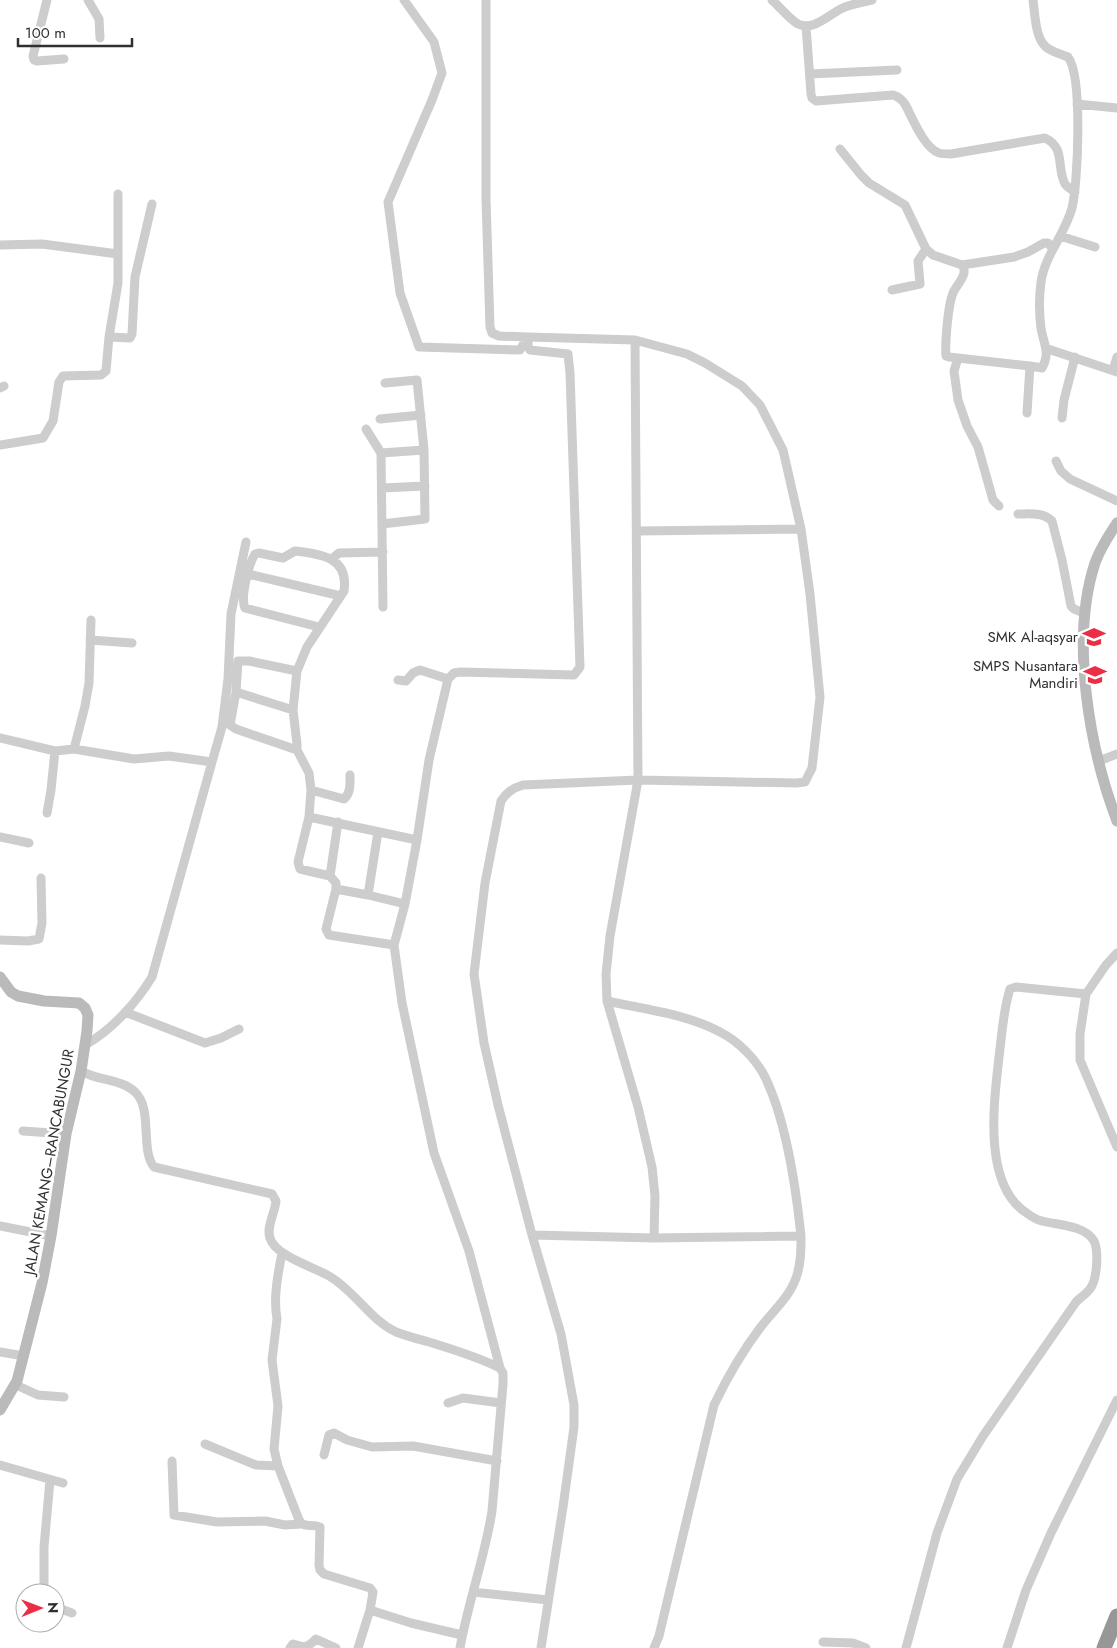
<svg xmlns="http://www.w3.org/2000/svg" width="1117" height="1648" font-family="Jost,sans-serif">
	<style>
		.lines { fill: none; stroke-linecap: round; stroke-linejoin: round }
		.street { stroke: #cdcdcd; stroke-width: 9 }
		.secondary { stroke: #bababa; stroke-width: 11 }
		.highway { stroke: #979797; stroke-width: 15 }
		.labels { text-anchor: middle; stroke-width: 5; stroke-linejoin: round; paint-order: stroke }
		.poi-label { font-size: 15px; fill: #303030; stroke: #fff; text-anchor: end }
		.street-label { font-size: 15px; fill: #303030; stroke: #fff }
	</style>
	<rect width="100%" height="100%" fill="#fff"/>
	<g class="lines">
		<!-- street -->
		<path class="street" d="M47,0L33,56L34,60L37,61L64,59
			M88,0L99,19L100,38
			M404,0L434,42L442,73L432,100L388,202L400,293L419,347L520,350L527,338
			M486,0V199L490,327L492,333L499,336L528,337L635,340L687,354L705,363L742,386L760,405L783,450L801,529L810,594L820,697L812,768L805,782L796,783L638,780L523,785C513,788 507,792 501,801L485,883L474,974L484,1043L498,1105L532,1235L561,1334L574,1405V1427L563,1507L541,1648
			M772,0C780,7 789,19 798,24C815,32 831,12 845,7C853,4 863,2 872,0
			M806,26L811,94L812,98L816,101L893,95C899,97 901,99 905,104C912,117 924,148 939,153C943,154 947,154 951,154L1045,138C1066,148 1056,167 1065,184C1067,187 1072,190 1075,192
			M810,74L897,70
			M1077,104L1117,108
			M840,149L861,175L869,183L905,205L926,249L933,255L962,265C969,274 957,284 953,293C948,305 945,342 946,356L949,357L1030,366
			M1060,236L1095,247
			M0,245L42,244L118,254
			M962,265L1014,257L1028,252L1044,243H1048L1053,249
			M892,290L920,284L918,261L926,249
			M109,337L118,283V194
			M635,340L638,780L610,936L606,974L607,1001L638,1107L652,1167L655,1196L654,1238L801,1236C801,1250 801,1264 796,1278C789,1298 772,1312 760,1328C741,1353 727,1378 714,1405L659,1636L654,1648
			M1048,349L1117,372
			M958,358L954,371L958,400L967,426L978,447L993,500L999,506
			M1113,370L1117,357
			M0,388L4,386
			M1027,413L1030,366L1042,368C1051,352 1043,343 1041,328C1039,313 1039,297 1041,282C1045,255 1065,234 1072,208C1078,184 1083,76 1068,57C1061,54 1052,52 1046,47C1035,38 1035,13 1033,0
			M1062,418L1064,400L1075,357
			M380,419L421,415
			M366,429L381,453L383,607
			M0,445L43,438L53,421L59,382L63,376L101,375L106,371L109,337L130,338L132,334L135,277L152,204
			M381,453L424,450
			M1056,461L1061,471L1070,479L1117,501
			M382,488L425,486
			M1018,514C1030,514 1043,512 1052,521L1062,560L1071,606L1074,609L1084,613
			M382,524L425,519L424,450L417,380L385,383
			M637,531L801,529
			M332,559L339,553L383,552
			M248,574L341,596
			M319,627L245,608C240,598 249,563 255,554L259,553L283,558L295,551C321,554 349,557 344,591L307,647L297,671L293,710L297,744V750L309,773L311,790L309,817L298,862L300,869L330,876L336,883V889L368,895
			M90,640L132,643
			M297,671L249,661H238L236,692L230,725L236,729L297,750
			M398,680L406,681L413,673L420,670L448,679
			M236,692L293,710
			M0,738L55,751L74,749L134,759L169,756L212,762L222,727L228,679L231,614L246,542
			M74,749L85,706L89,683L91,620
			M1099,761L1117,754
			M311,790L344,799C351,793 350,784 350,775
			M47,813L51,790L55,751
			M309,817L417,840
			M378,832L368,895L405,904
			M0,837L29,843
			M330,876L338,822
			M336,889L326,929L329,935L394,945
			M0,940L28,941L39,939L42,923L41,878
			M1117,953L1106,965L1086,994L1080,1034V1060L1117,1147
			M607,1001C643,1009 687,1014 720,1032C738,1041 756,1059 765,1077C786,1120 796,1188 801,1236
			M125,1012L205,1043L221,1038L239,1029
			M85,1045C112,1030 136,1003 152,977L212,762
			M81,1071C98,1081 122,1079 135,1092C153,1108 140,1150 154,1167L272,1194L276,1201C275,1213 266,1227 270,1238C275,1256 314,1267 329,1276C355,1291 369,1319 396,1332C406,1336 418,1339 429,1342C452,1349 478,1357 500,1368L503,1373V1384L492,1511C485,1557 468,1602 460,1648
			M23,1131L66,1134
			M0,1226L51,1236
			M532,1235L654,1238
			M282,1253C278,1274 273,1298 277,1319L272,1360L278,1406L274,1449L278,1466L299,1520C304,1529 312,1523 320,1527L319,1565L320,1570L324,1574L370,1588L373,1592L370,1610L358,1648
			M0,1352L24,1356
			M500,1368L469,1251L434,1153L402,1003L394,945L405,904L417,840L429,760L448,679L454,673L460,672L574,675L580,667L570,373L568,354L530,350L528,346V337
			M16,1385L38,1395L64,1397
			M448,1403L463,1398L501,1403
			M205,1444L256,1465L278,1466
			M324,1455L329,1435L334,1433L347,1440L372,1447L413,1446L497,1461
			M172,1461L174,1515L217,1522L265,1521L285,1525L301,1524
			M0,1465L63,1483
			M473,1592L548,1600
			M44,1593V1547L50,1480
			M55,1607L72,1613
			M370,1610L411,1623L462,1635
			M823,1642L853,1643L866,1648
			M290,1648L293,1644C306,1648 307,1648 316,1639L336,1648
			M906,1648L937,1533L957,1479L983,1436L1076,1302C1080,1298 1086,1294 1090,1289C1097,1280 1099,1252 1094,1241C1085,1225 1057,1225 1042,1221C1037,1220 1032,1217 1028,1214C982,1186 994,1102 999,1057C1002,1034 1003,1011 1010,989L1016,987L1086,994
			M1007,1648L1026,1590L1051,1533L1117,1400"/>
		<!-- secondary -->
		<path class="secondary" d="M1117,523C1109,535 1100,549 1095,563C1070,639 1089,747 1117,821
			M0,977L11,992L18,996L44,1001L79,1003L85,1008L88,1015L87,1031L81,1071L66,1134L51,1236L42,1283L17,1381L0,1410"/>
		<!-- highway -->
		<path class="highway" d="M1104,1648L1117,1616"/>
	</g>
	<!-- icons -->
	<defs>
		<symbol id="school-bare" viewBox="-9 -9 18 18"><path d="M0-5L7-2L0 1L-7-2ZM-4 1L0 2.5L4 1V4Q0 6-4 4Z" fill="#eb2e44" stroke="#fff" stroke-width="2.5" paint-order="stroke"/></symbol>
	</defs>
	<g fill-rule="evenodd">
		<use href="#school-bare" x="1078" y="621" width="32" height="32"/>
		<use href="#school-bare" x="1079" y="659" width="32" height="32"/>
	</g>
	<g class="labels">
		<!-- poi labels -->
		<g class="poi-label">
			<text x="1078" y="642">SMK Al-aqsyar</text>
			<text x="1078" y="671">SMPS Nusantara<tspan x="1078" dy="17">Mandiri</tspan></text>
		</g>
		<!-- street labels -->
		<g class="street-label">
			<text transform="translate(49 1162) rotate(-80)" y="5">JALAN KEMANG–RANCABUNGUR</text>
		</g>
	</g>
	<!-- north arrow -->
	<g transform="translate(40 1608) rotate(89)"><circle r="24" fill="#ffffff" stroke="#acacac"/>
	<path d="M0-4L9 19L0 12L-9 19Z" fill="#eb2e44"/>
	<text y="-8" font-size="14" font-weight="bold" text-anchor="middle" fill="#303030">N</text>
	</g>
	<!-- scale -->
	<path d="M18 38v8h114v-8" fill="none" stroke="#303030" stroke-width="2.5"/>
	<text x="25" y="38" font-size="15" fill="#303030" stroke="#ffffff" stroke-width="4" paint-order="stroke">100 m</text>
</svg>
